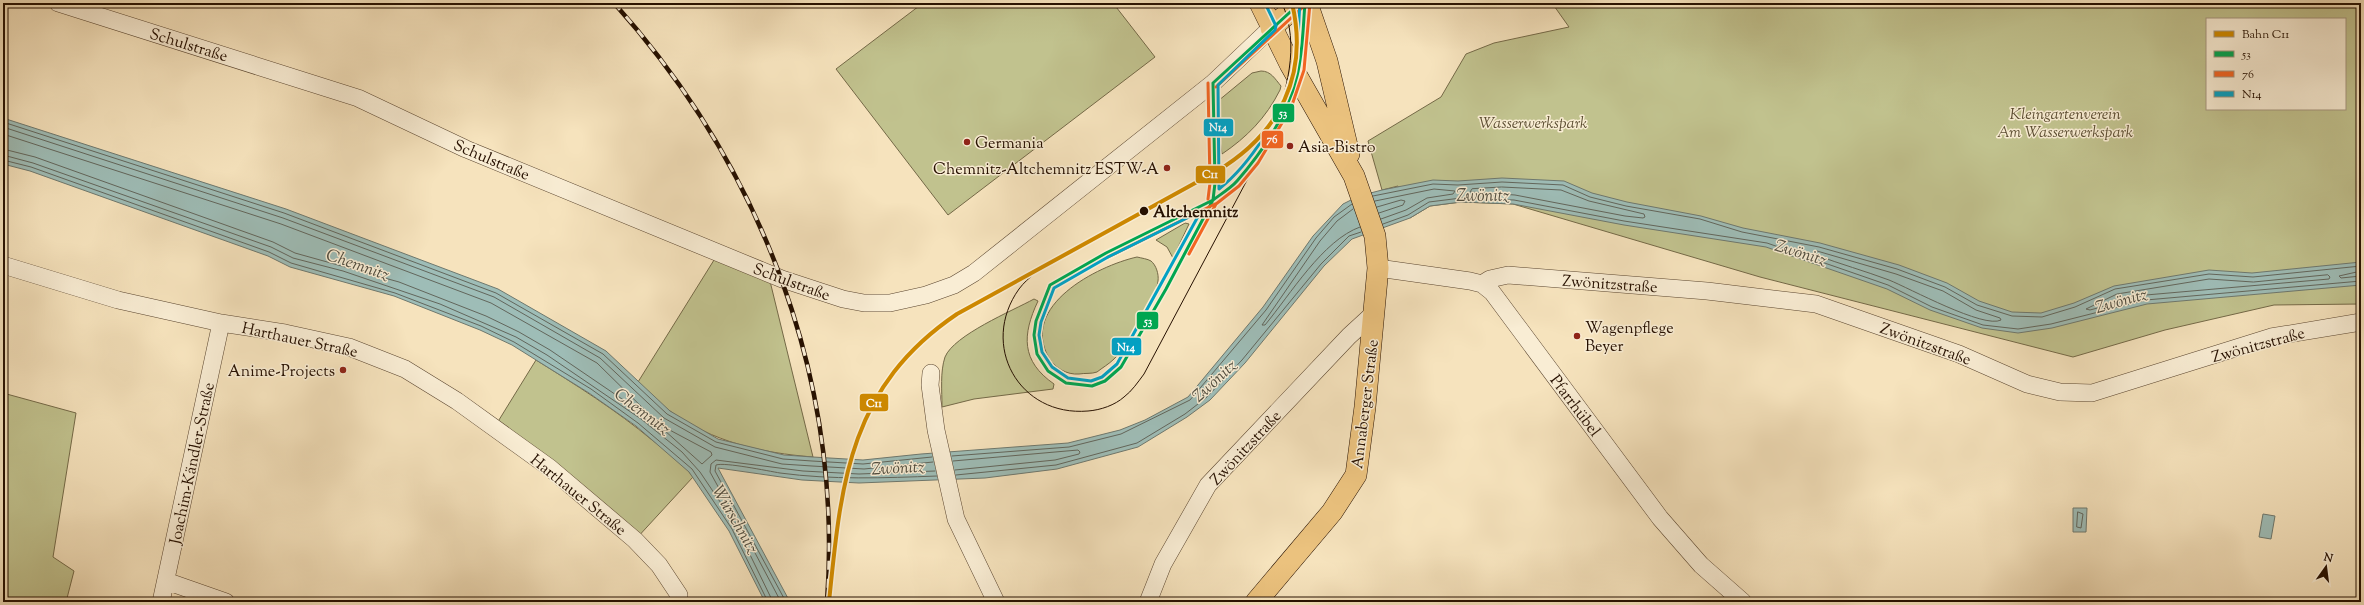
<svg xmlns="http://www.w3.org/2000/svg" width="2364" height="605" font-family="'Sorts Mill Goudy',serif">
	<style>
		.green { fill: #c1c28e; stroke: #746947; fill-rule: evenodd }
		.water { fill: #9ebdb7; stroke: #6e786e }
		.lines { fill: none; stroke-linecap: round; stroke-linejoin: round }
		.shore { stroke: #62665c; stroke-width: 1 }
		.minor-casing { stroke: #5a452f; stroke-width: 18 }
		.major-casing { stroke: #261000; stroke-width: 22 }
		.minor { stroke: #f9edd4; stroke-width: 17 }
		.major { stroke: #ebc27e; stroke-width: 21 }
		.tram { stroke: #261000; stroke-width: 1 }
		.rail-casing { stroke: #261000; stroke-width: 4.5 }
		.rail { stroke: #f9edd4; stroke-width: 3; stroke-dasharray: 9; stroke-linecap: butt }
		.bus-1-casing { stroke: #f9edd4; stroke-width: 6 }
		.bus-2-casing { stroke: #f9edd4; stroke-width: 6 }
		.bus-3-casing { stroke: #f9edd4; stroke-width: 6 }
		.bus-1 { stroke: #00a651; stroke-width: 3 }
		.bus-2 { stroke: #f26522; stroke-width: 3 }
		.bus-3 { stroke: #02a1c4; stroke-width: 3 }
		.rail-1-casing { stroke: #f9edd4; stroke-width: 7 }
		.rail-1 { stroke: #cd8800; stroke-width: 4 }
		.poi-dot { fill: #8f2418; stroke: #f9edd4; stroke-width: 1.5 }
		.stop-dot { fill: #261000; stroke: #f9edd4; stroke-width: 1.5 }
		.labels { text-anchor: middle; stroke-width: 3; stroke-linejoin: round; paint-order: stroke }
		.street-label { font-size: 16px; fill: #261000; stroke: #f9edd4 }
		.park-label { font-size: 16px; font-style: italic; fill: #5c4e32; stroke: #f9edd4 }
		.poi-label { font-size: 16px; fill: #261000; stroke: #f9edd4; text-anchor: start }
		.stop-label { font-size: 16px; font-weight: bold; fill: #261000; stroke: #f9edd4; text-anchor: start }
		.water-label { font-size: 17px; font-style: italic; fill: #504d40; stroke: #f9edd4 }
		.line-badge { stroke: #f9edd4; stroke-width: 1.5 }
		.badge-label { font-size: 11px; text-anchor: middle; font-weight: bold; fill: #fff }
	</style>
	<rect width="100%" height="100%" fill="#f6e3bd"/>
	<filter id="stains"><feTurbulence type="fractalNoise" baseFrequency=".005" numOctaves="4"/><feColorMatrix values="0 0 0 0 .2 0 0 0 0 .09 0 0 0 0 .02 0 0 0 .5 -.17"/></filter>
	<radialGradient id="worn" r=".72"><stop offset=".6" stop-color="#630" stop-opacity="0"/><stop offset="1" stop-color="#630" stop-opacity=".3"/></radialGradient>
	<!-- green -->
	<path class="green" d="M923,3H1113L1155,57L948,215L836,69Z
		M1552,3H2361V304L2274,305L2165,330L2073,357L1760,277L1513,204L1461,202L1430,206L1410,218L1398,186L1382,190L1368,141L1441,97L1466,54L1494,43L1569,27ZM2207,19H2345V109H2207Z
		M1261,71C1271,71 1275,79 1281,86L1280,90C1266,118 1247,137 1222,154L1217,118L1218,101L1252,73Z
		M1185,223L1189,224L1173,258L1167,247L1156,240Z
		M719,252L768,273L813,457C762,453 712,442 670,411C658,403 648,392 638,382Z
		M1137,257C1141,258 1148,259 1151,261C1156,265 1159,274 1158,281C1157,296 1126,348 1114,359C1109,364 1102,368 1097,372C1092,374 1084,373 1079,374C1067,375 1055,368 1049,358C1019,306 1097,266 1137,257Z
		M1034,299L1038,301C1022,335 1021,361 1054,384L1053,389L974,399L942,407C942,391 940,372 945,357C954,335 1012,311 1034,299Z
		M536,360C576,385 616,410 652,440C667,451 682,462 693,477L635,540L494,428Z
		M3,393L76,413L53,557L74,571L66,602H3Z"/>
	<!-- water -->
	<path class="water" d="M3,118L286,209L498,289L606,351L670,411L718,439L784,455L813,457L863,460L921,454L1068,443L1120,430L1145,420L1188,397L1263,307L1313,236L1343,204L1359,196L1382,190L1433,180L1458,181L1502,178L1564,181L1592,193L1627,202L1701,216L1743,228L1820,243L1899,265L1947,283L1979,301L2012,312L2041,313L2074,303L2114,286L2209,270L2252,273L2361,262V285L2147,304L2052,328L2018,333L1982,328L1930,310L1887,289L1766,247L1624,225L1513,204L1461,202L1430,206L1410,218L1352,239L1324,266L1245,363L1210,400L1187,417L1138,447L1057,469L985,478L859,483L802,480L718,468L790,602H765L729,531L689,472L636,426L589,393L512,345L480,330L394,296L290,267L268,256L30,171L3,164Z
		M2073,508H2087L2086,532H2073Z
		M2263,514L2275,516L2271,539L2259,537Z"/>
	<g class="lines">
		<!-- shore -->
		<path class="shore" d="M3,122L284,213L496,293L603,354L667,414L716,442L783,459L812,461L863,464L932,457
			M3,127L283,218L494,297L600,358L664,418L715,447L782,464L812,466L864,469L933,462
			M3,134L281,224L491,303L597,363L650,415L647,416L550,350L519,332L486,316L399,282L295,253L273,242L35,157L3,149
			M3,155L33,163L271,247L293,258L343,271L440,304L516,337L547,355L641,419L682,452L700,472L735,524L737,521L710,472L711,464L716,460L803,471L859,474L935,471
			M3,160L31,167L269,252L291,263L395,293L481,326L514,342L591,389L638,423L692,469L732,529L768,602
			M1502,187L1561,190L1589,201L1644,214L1645,217L1643,218L1625,216L1515,195L1470,192L1472,189Z
			M1373,196L1433,184L1458,185L1502,182L1563,185L1590,197L1626,206L1700,219L1742,232L1819,247L1897,269L1945,287L1977,305L2012,316L2042,317L2075,307L2115,289L2209,274L2253,277L2361,266
			M1375,201L1434,189L1455,191L1453,194L1427,198L1406,210L1381,219
			M1377,207L1401,200L1405,201L1403,205L1379,213
			M1353,209L1337,221L1320,241L1262,325H1265C1290,295 1323,240 1360,227
			M1383,224L1408,215L1429,202L1461,198L1514,200L1624,221L1767,243L1888,285L1932,307L1983,325L2018,329L2051,324L2146,300L2361,281
			M1817,251L1896,274L1943,291L1976,310L2000,318L2001,320C1984,329 1909,288 1889,280C1865,271 1840,264 1816,255L1815,253Z
			M2361,271L2339,276L2341,278L2361,276
			M2328,275L2330,277L2329,279L2146,295L2090,310L2086,309L2117,294L2209,279L2253,282Z
			M664,427L711,452L712,455L702,464L664,430Z
			M952,456L1069,447L1121,434L1190,400L1266,310L1316,238L1334,217L1352,204
			M953,461L1078,450L1080,452L1079,454L1055,460L955,470
			M956,475L1056,465L1137,443L1185,414L1207,397L1242,360L1321,264L1349,236L1361,232
			M2078,512L2083,514L2081,528L2077,527Z
			M773,602L738,530L739,528L745,534L781,602
			M786,602L715,471L716,465C725,462 768,471 780,473C832,480 884,478 937,476"/>
		<defs>
			<path id="minor" d="M58,3L358,98L466,149L782,279L843,299L864,303H890L926,295L954,285L974,273L1213,83L1271,28
				M3,265L118,300L221,323L285,333L349,347L405,369L457,401L550,468L635,540L659,565L679,595L677,602
				M1378,268L1470,281L1482,284L1492,292L1660,518L1701,565L1743,602
				M1482,284L1490,279L1508,275L1707,291L1816,304L1959,354L2027,384L2060,392L2092,393L2271,337L2361,322
				M931,373L930,385L936,430L956,519L996,602
				M166,581L226,602
				M161,602L221,323
				M1148,602L1163,564L1208,485L1349,336L1373,314"/>
			<path id="major" d="M1307,3L1327,61L1349,154
				M1271,28L1300,3
				M1256,602L1332,512L1356,475L1365,407L1378,268L1375,236L1354,176L1290,64L1260,3"/>
		</defs>
		<!-- minor casing -->
		<use href="#minor" class="minor-casing"/>
		<!-- major casing -->
		<use href="#major" class="major-casing"/>
		<!-- minor -->
		<use href="#minor" class="minor"/>
		<!-- major -->
		<use href="#major" class="major"/>
		<!-- tram -->
		<path class="tram" d="M1054,260C1041,269 1028,277 1019,289C979,345 1019,417 1088,411C1101,410 1115,405 1124,397C1132,391 1138,382 1144,374L1271,135C1286,92 1301,46 1282,3"/>
		<defs>
			<path id="rail" d="M614,3C762,168 843,380 827,602"/>
		</defs>
		<!-- rail casing -->
		<use href="#rail" class="rail-casing"/>
		<!-- rail -->
		<use href="#rail" class="rail"/>
		<defs>
			<path id="bus-1" d="M1213,83L1300,3
				M1213,83L1215,183L1213,200
				M1213,200L1166,289L1121,367L1105,381L1092,386L1066,383L1048,371L1037,354L1034,335L1036,321L1050,285L1106,253Z
				M1213,200C1221,194 1231,188 1237,181C1262,152 1288,114 1297,76C1303,52 1303,27 1305,3"/>
			<path id="bus-2" d="M1208,83L1210,183L1208,199
				M1216,87L1303,7
				M1189,254L1216,204L1239,186L1258,163L1291,108L1304,70L1310,3
				M1108,257L1215,204"/>
			<path id="bus-3" d="M1265,3L1276,26L1275,30L1218,85L1219,189C1251,164 1281,115 1292,76C1299,53 1298,27 1300,3
				M1201,211L1117,364L1102,377L1091,381L1068,378L1052,367L1042,352L1039,335L1041,322L1054,288L1108,257Z"/>
		</defs>
		<!-- bus-1 casing -->
		<use href="#bus-1" class="bus-1-casing"/>
		<!-- bus-2 casing -->
		<use href="#bus-2" class="bus-2-casing"/>
		<!-- bus-3 casing -->
		<use href="#bus-3" class="bus-3-casing"/>
		<!-- bus-1 -->
		<use href="#bus-1" class="bus-1"/>
		<!-- bus-2 -->
		<use href="#bus-2" class="bus-2"/>
		<!-- bus-3 -->
		<use href="#bus-3" class="bus-3"/>
		<defs>
			<path id="rail-1" d="M829,602C841,483 849,387 957,314L1217,171C1280,133 1309,75 1292,3"/>
		</defs>
		<!-- rail-1 casing -->
		<use href="#rail-1" class="rail-1-casing"/>
		<!-- rail-1 -->
		<use href="#rail-1" class="rail-1"/>
	</g>
	<!-- markers -->
	<g class="poi-dot">
		<circle cx="967" cy="142" r="4"/>
		<circle cx="1290" cy="146" r="4"/>
		<circle cx="1167" cy="168" r="4"/>
		<circle cx="1577" cy="336" r="4"/>
		<circle cx="343" cy="370" r="4"/>
	</g>
	<circle class="stop-dot" cx="1144" cy="211" r="5"/>
	<g class="labels">
		<!-- street labels -->
		<g class="street-label">
			<text transform="translate(189 44) rotate(17)" y="6">Schulstraße</text>
			<text transform="translate(492 159) rotate(23)" y="6">Schulstraße</text>
			<text transform="translate(792 281) rotate(20)" y="6">Schulstraße</text>
			<text transform="translate(1610 283) rotate(4)" y="6">Zwönitzstraße</text>
			<text transform="translate(300 339) rotate(12)" y="6">Harthauer Straße</text>
			<text transform="translate(1926 343) rotate(20)" y="6">Zwönitzstraße</text>
			<text transform="translate(2258 344) rotate(-15)" y="6">Zwönitzstraße</text>
			<text transform="translate(1364 404) rotate(-83)" y="6">Annaberger Straße</text>
			<text transform="translate(1576 405) rotate(53)" y="6">Pfarrhübel</text>
			<text transform="translate(1245 447) rotate(-47)" y="6">Zwönitzstraße</text>
			<text transform="translate(191 463) rotate(-78)" y="6">Joachim-Kändler-Straße</text>
			<text transform="translate(579 494) rotate(39)" y="6">Harthauer Straße</text>
		</g>
		<!-- park labels -->
		<g class="park-label">
			<text x="2065" y="119">Kleingartenverein<tspan x="2065" dy="18">Am Wasserwerkspark</tspan></text>
			<text x="1533" y="128">Wasserwerkspark</text>
		</g>
		<!-- poi labels -->
		<g class="poi-label">
			<text x="975" y="148">Germania</text>
			<text x="1298" y="152">Asia-Bistro</text>
			<text x="1159" y="174" text-anchor="end">Chemnitz-Altchemnitz ESTW-A</text>
			<text x="1585" y="333">Wagenpflege<tspan x="1585" dy="18">Beyer</tspan></text>
			<text x="335" y="376" text-anchor="end">Anime-Projects</text>
		</g>
		<!-- stop labels -->
		<g class="stop-label">
			<text x="1153" y="217">Altchemnitz</text>
		</g>
		<!-- water labels -->
		<g class="water-label">
			<text x="1483" y="201">Zwönitz</text>
			<text transform="translate(1801 252) rotate(17)" y="6">Zwönitz</text>
			<text transform="translate(358 264) rotate(19)" y="6">Chemnitz</text>
			<text transform="translate(2121 300) rotate(-16)" y="6">Zwönitz</text>
			<text transform="translate(1214 380) rotate(-43)" y="6">Zwönitz</text>
			<text transform="translate(643 411) rotate(37)" y="6">Chemnitz</text>
			<text transform="translate(898 467) rotate(-3)" y="6">Zwönitz</text>
			<text transform="translate(736 519) rotate(60)" y="6">Würschnitz</text>
		</g>
	</g>
	<g class="line-badge">
		<rect x="1272" y="103" width="23" height="20" rx="4" fill="#00a651"/>
		<rect x="1203" y="118" width="31" height="19" rx="4" fill="#02a1c4"/>
		<rect x="1261" y="130" width="23" height="19" rx="4" fill="#f26522"/>
		<rect x="1195" y="165" width="31" height="19" rx="4" fill="#cd8800"/>
		<rect x="1136" y="311" width="23" height="19" rx="4" fill="#00a651"/>
		<rect x="1111" y="337" width="31" height="19" rx="4" fill="#02a1c4"/>
		<rect x="859" y="393" width="30" height="19" rx="4" fill="#cd8800"/>
	</g>
	<g class="badge-label">
		<text x="1283" y="117">53</text>
		<text x="1218" y="131">N14</text>
		<text x="1272" y="143">76</text>
		<text x="1210" y="178">C11</text>
		<text x="1148" y="325">53</text>
		<text x="1126" y="351">N14</text>
		<text x="874" y="407">C11</text>
	</g>
	<!-- margin -->
	<rect width="2364" height="605" fill="none" stroke="#f6e3bd" stroke-width="16"/>
	<rect x="4" y="4" width="2356" height="597" fill="none" stroke="#261000" stroke-width="2"/>
	<rect x="8" y="8" width="2348" height="589" fill="none" stroke="#261000"/>
	<!-- legend -->
	<rect x="2206" y="18" width="140" height="92" fill="#f9edd4" stroke="#a5957f"/>
	<rect x="2214" y="31" width="20" height="6" fill="#cd8800" stroke="#a5957f"/>
	<text x="2242" y="38" font-size="12" fill="#261000">Bahn C11</text>
	<rect x="2214" y="51" width="20" height="6" fill="#00a651" stroke="#a5957f"/>
	<text x="2242" y="58" font-size="12" fill="#261000">53</text>
	<rect x="2214" y="71" width="20" height="6" fill="#f26522" stroke="#a5957f"/>
	<text x="2242" y="78" font-size="12" fill="#261000">76</text>
	<rect x="2214" y="91" width="20" height="6" fill="#02a1c4" stroke="#a5957f"/>
	<text x="2242" y="98" font-size="12" fill="#261000">N14</text>
	<!-- north arrow -->
	<g transform="translate(2326 567) rotate(14)" stroke="#f9edd4" stroke-width="3" paint-order="stroke">
	<path d="M0-3L7 15L0 10L-7 15Z" fill="#261000"/>
	<text y="-6" font-size="11" font-weight="bold" text-anchor="middle" fill="#261000">N</text>
	</g>
	<rect width="100%" height="100%" filter="url(#stains)"/>
	<rect width="100%" height="100%" fill="url(#worn)"/>
</svg>
